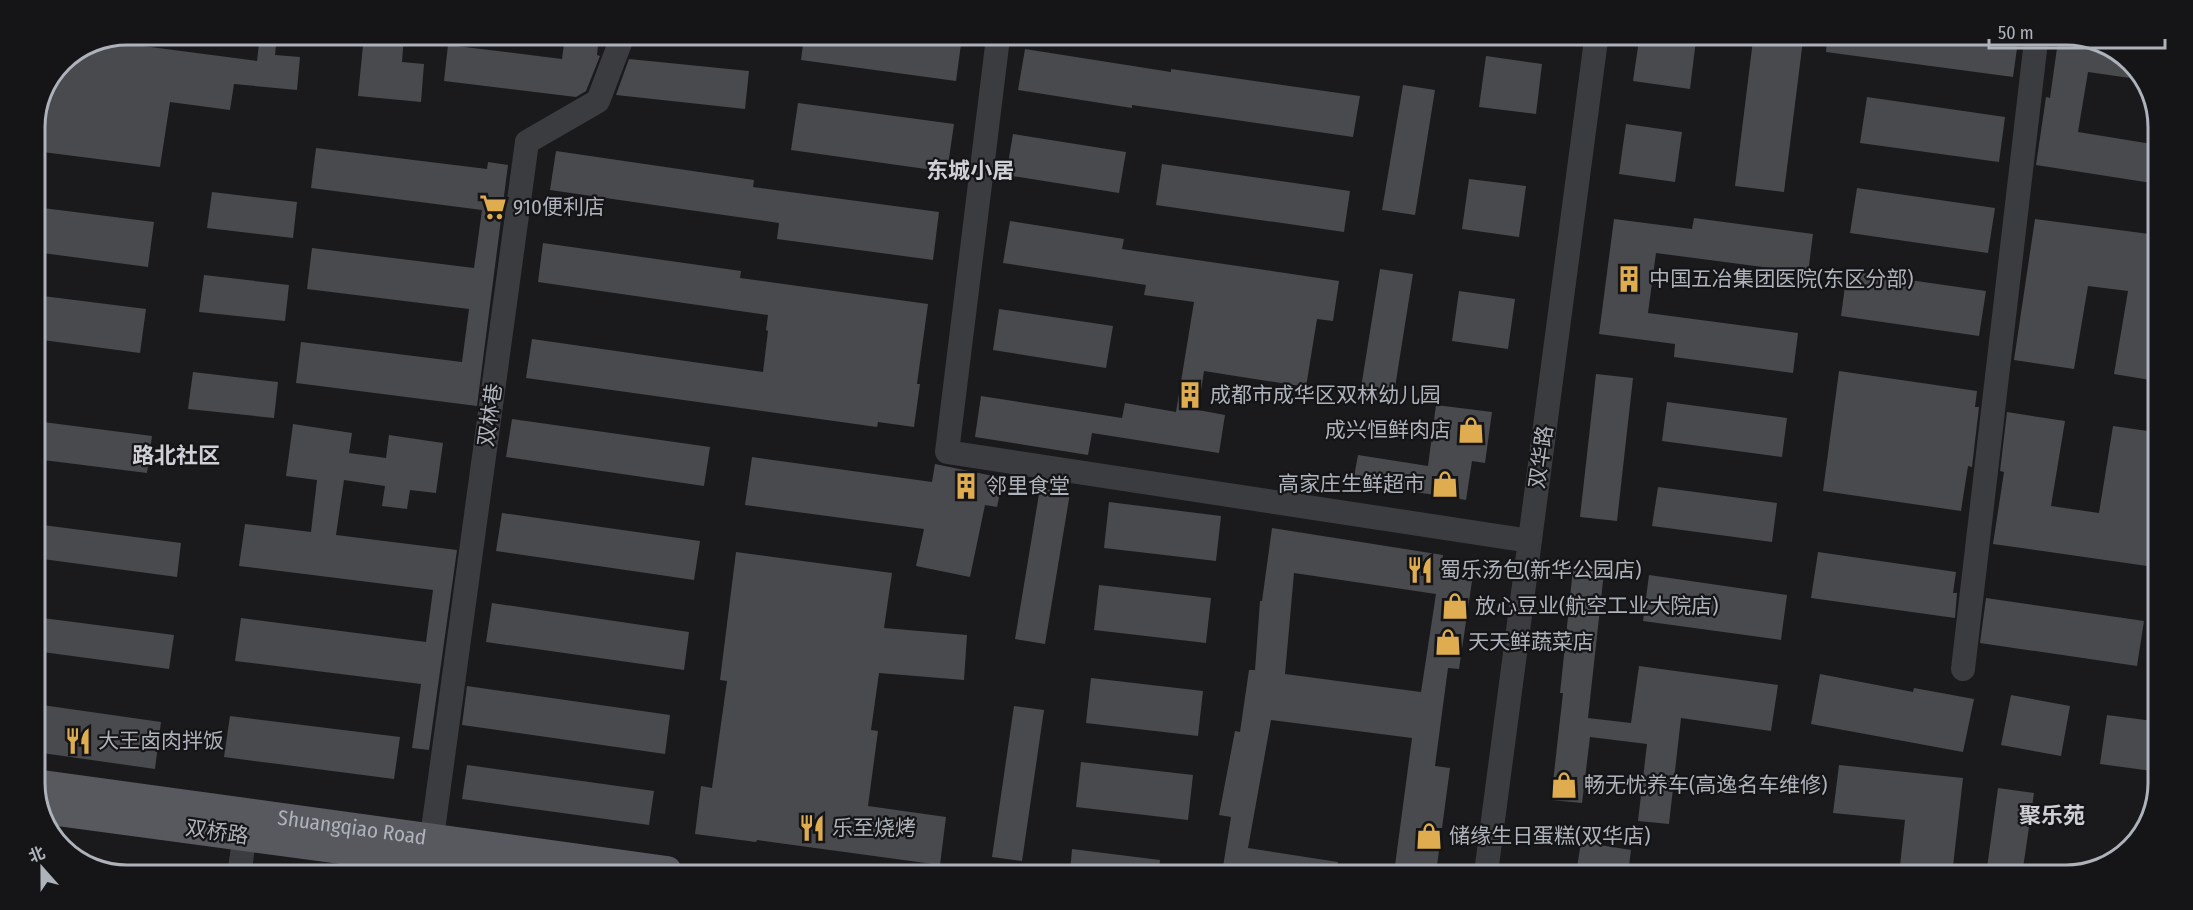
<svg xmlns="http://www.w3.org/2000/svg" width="2193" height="910" font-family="'Fira Sans Condensed','Noto Sans SC',sans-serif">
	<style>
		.building { fill: #494a4e; fill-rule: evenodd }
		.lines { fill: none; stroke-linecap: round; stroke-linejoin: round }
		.minor { stroke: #3b3c40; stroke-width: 24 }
		.major { stroke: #58595f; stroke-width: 30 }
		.labels { text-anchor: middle; stroke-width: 4.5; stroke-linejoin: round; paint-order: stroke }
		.poi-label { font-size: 21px; fill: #aeb2ba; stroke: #151517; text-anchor: start }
		.street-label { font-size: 21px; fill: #aeb2ba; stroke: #151517 }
		.neighbourhood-label { font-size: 22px; font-weight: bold; fill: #ced0d6; stroke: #151517 }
		.rim { fill: none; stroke: #aeb2ba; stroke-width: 3 }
	</style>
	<rect width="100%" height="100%" fill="#1a1a1c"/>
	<!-- building -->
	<path class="building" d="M260,35H277L275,55L300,57L297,90L234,84L230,110L170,102L160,167L35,151V121L62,61L112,42L257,61Z
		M364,35H404L402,62L424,64L421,102L358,96Z
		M565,36H599L597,55L600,56L586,91L576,97L444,81L448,45L562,59Z
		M804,37H962L956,81L801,60Z
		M1639,40H1696L1690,89L1633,81Z
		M1753,40H1803L1784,192L1735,186Z
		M1827,40L2018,41L2013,77L1826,52Z
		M2058,41H2101L2143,75L2144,80L2088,72L2078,132L2158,145V184L2036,165L2046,97L2050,98Z
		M1025,49L1171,72V69L1360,96L1353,137L1132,105V108L1018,90Z
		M1486,56L1542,64L1536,114L1479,107Z
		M629,59L749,71L745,109L616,95Z
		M1403,85L1435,90L1415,215L1382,210Z
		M1867,97L2005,117L1999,162L1860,143Z
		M798,103L954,124L947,172L791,150Z
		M1626,124L1682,132L1675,182L1619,174Z
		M1013,134L1126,152L1119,193L1006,175Z
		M316,148L487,169L488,162L508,165L477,406L296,383L301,342L462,362L469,309L307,289L312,248L474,268L482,210L311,188Z
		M556,151L754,180L753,187L939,212L933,260L777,239L779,223L550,190Z
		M1162,164L1350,191L1344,232L1156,205Z
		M1469,179L1526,186L1519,237L1462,229Z
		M1857,188L1995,208L1988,253L1850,233Z
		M212,192L297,202L293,238L207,228Z
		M35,207L154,222L148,267L35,252Z
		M1694,218L1813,234L1808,273L1656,253L1648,313L1798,333L1793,373L1674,357L1675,344L1599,334L1614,219L1692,229Z
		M2035,219L2157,235L2156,381L2114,374L2128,291L2088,286L2074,369L2014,360Z
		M1010,221L1124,239L1122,249L1339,281L1333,321L1317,319L1306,387L1204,371L1198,410L1225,415L1219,453L1092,433L1088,455L975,437L981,396L1122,418L1125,403L1176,412L1194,302L1144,295L1146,285L1003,263Z
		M543,243L741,271L740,278L928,304L917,384H920L914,427L878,422L877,427L526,378L532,339L763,372L768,331L766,330L768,315L538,282Z
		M1380,269L1413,274L1393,400L1360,394Z
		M1847,271L1986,291L1979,336L1841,316Z
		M204,275L289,285L285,321L199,312Z
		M1459,291L1515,299L1508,349L1452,341Z
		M35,295L146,309L140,353L35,339Z
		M999,309L1113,326L1106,368L993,350Z
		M1839,371L1977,391L1975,407H1979L1972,467L1968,466L1961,511L1823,491Z
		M193,372L278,382L274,418L188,409Z
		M1596,374L1633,378L1617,521L1580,517Z
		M1667,402L1787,418L1782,457L1662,441Z
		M1436,405L1492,412L1485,463L1472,461L1466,500L1353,482L1358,455L1428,466Z
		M2007,412L2065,421L2051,506L2099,513L2113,426L2155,432L2154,567L1993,544L2004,472L2000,471Z
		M512,419L710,447L704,486L506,457Z
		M35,421L152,436L147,473L35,459Z
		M293,424L352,433L349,453L386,458L389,435L443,443L436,493L410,490L407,509L382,506L385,486L344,480L336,535L457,550L429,750L412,748L421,684L235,661L241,618L426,642L433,590L239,566L245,524L311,532L317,480L286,476Z
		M752,457L932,482L935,464L1003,478L997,507L985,505L970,577L916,566L924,529L745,505Z
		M1658,487L1777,503L1772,542L1652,526Z
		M1040,488L1070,493L1045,644L1015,639Z
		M1109,502L1221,516L1216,561L1104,548Z
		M502,513L700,541L694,580L496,551Z
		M35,524L181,543L177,577L35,558Z
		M1272,528L1443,555L1440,576L1472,581L1459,669L1448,668L1435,766L1450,768L1436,873H1394L1412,738L1271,720L1248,848L1338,862L1337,873H1222L1231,817L1219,815L1235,731L1240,732L1249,670H1255L1260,601H1262ZM1294,573L1436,594L1421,692L1285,674Z
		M736,552L892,573L884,628L967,635L964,680L879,673L871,730L878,731L868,806L946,817L940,865L757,840L756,842L695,834L701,786L712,788L727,681L720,680Z
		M1818,552L1956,572L1953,593H1957L1955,618L1811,598Z
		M1573,569L1604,572L1588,718L1631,723L1639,666L1778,685L1771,731L1681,718L1669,824L1638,821L1647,744L1590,737L1582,803L1551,800L1563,693H1560Z
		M1649,575L1787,595L1781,640L1643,621Z
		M1099,585L1211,598L1206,643L1094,630Z
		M1986,598L2144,621L2137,666L1980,643Z
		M492,603L689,632L684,670L486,642Z
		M35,617L174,635L169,669L35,651Z
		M1820,674L1913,692L1914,688L1974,699L1963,752L1811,724Z
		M1091,678L1203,691L1198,736L1086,723Z
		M467,686L670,715L665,754L462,725Z
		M2011,695L2070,706L2061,756L2001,745Z
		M35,704L161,722L155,769L35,752Z
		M1014,706L1044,710L1022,861L992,857Z
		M2107,715L2153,721L2152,771L2100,764Z
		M230,716L400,737L394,779L224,757Z
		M1081,762L1193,775L1188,820L1076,807Z
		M467,765L654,791L649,825L462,799Z
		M1839,765L1963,778L1952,875H1899L1905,820L1833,813Z
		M1998,788L2034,793L2022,875H1986Z
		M1581,842L1631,850L1628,874H1576Z
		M1072,849L1160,860L1159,872H1070Z"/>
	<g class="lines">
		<!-- minor -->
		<path class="minor" d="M998,38L947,452L1530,541
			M1963,669L2036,41
			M432,837L527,142L598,101L620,43V36
			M240,869L247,818
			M1486,873L1596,40"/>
		<!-- major -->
		<g class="major">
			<path id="s1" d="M35,784L667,871"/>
			<path d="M42,809L498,870"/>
		</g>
	</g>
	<!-- icons -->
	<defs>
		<symbol id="supermarket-bare" viewBox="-9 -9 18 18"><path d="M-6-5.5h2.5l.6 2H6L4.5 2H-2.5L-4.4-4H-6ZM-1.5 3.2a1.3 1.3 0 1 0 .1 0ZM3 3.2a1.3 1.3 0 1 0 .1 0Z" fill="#dfac4f" stroke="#151517" stroke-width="2.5" paint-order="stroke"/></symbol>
		<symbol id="building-bare" viewBox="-9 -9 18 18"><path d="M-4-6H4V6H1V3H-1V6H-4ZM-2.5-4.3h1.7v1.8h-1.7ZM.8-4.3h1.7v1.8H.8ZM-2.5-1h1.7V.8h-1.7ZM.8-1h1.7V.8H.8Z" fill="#dfac4f" stroke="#151517" stroke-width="2.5" paint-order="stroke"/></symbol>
		<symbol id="shop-bare" viewBox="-9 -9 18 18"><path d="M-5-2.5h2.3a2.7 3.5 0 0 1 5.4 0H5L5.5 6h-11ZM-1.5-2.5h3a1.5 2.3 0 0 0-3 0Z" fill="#dfac4f" stroke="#151517" stroke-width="2.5" paint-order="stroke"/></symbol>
		<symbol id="restaurant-bare" viewBox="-9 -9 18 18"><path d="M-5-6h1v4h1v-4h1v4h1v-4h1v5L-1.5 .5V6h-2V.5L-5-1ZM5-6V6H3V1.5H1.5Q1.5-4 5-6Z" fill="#dfac4f" stroke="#151517" stroke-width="2.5" paint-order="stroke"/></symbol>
	</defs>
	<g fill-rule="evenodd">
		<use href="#supermarket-bare" x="474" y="188" width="38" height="38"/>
		<use href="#building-bare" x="1610" y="260" width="38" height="38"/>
		<use href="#building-bare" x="1171" y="376" width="38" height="38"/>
		<use href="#shop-bare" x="1452" y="411" width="38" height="38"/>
		<use href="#shop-bare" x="1426" y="465" width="38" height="38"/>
		<use href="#building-bare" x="947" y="467" width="38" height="38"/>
		<use href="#restaurant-bare" x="1401" y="551" width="38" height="38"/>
		<use href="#shop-bare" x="1436" y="587" width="38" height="38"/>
		<use href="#shop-bare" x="1429" y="623" width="38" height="38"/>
		<use href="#restaurant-bare" x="59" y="722" width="38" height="38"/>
		<use href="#shop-bare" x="1545" y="766" width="38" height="38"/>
		<use href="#restaurant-bare" x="793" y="809" width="38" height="38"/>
		<use href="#shop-bare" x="1410" y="817" width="38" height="38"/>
	</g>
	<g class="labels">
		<!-- poi labels -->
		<g class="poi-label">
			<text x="513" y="214">910便利店</text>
			<text x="1649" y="286">中国五冶集团医院(东区分部)</text>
			<text x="1210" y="402">成都市成华区双林幼儿园</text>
			<text x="1451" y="437" text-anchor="end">成兴恒鲜肉店</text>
			<text x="1425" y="491" text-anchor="end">高家庄生鲜超市</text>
			<text x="986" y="493">邻里食堂</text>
			<text x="1440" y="577">蜀乐汤包(新华公园店)</text>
			<text x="1475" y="613">放心豆业(航空工业大院店)</text>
			<text x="1468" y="649">天天鲜蔬菜店</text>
			<text x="98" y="748">大王卤肉拌饭</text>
			<text x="1584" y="792">畅无忧养车(高逸名车维修)</text>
			<text x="832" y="835">乐至烧烤</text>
			<text x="1449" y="843">储缘生日蛋糕(双华店)</text>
		</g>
		<!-- street labels -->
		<g class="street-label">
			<text transform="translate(490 415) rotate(-82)" y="7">双林巷</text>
			<text transform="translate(1541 457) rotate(-82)" y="7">双华路</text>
			<text dy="7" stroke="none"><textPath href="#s1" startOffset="320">Shuangqiao Road</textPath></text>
			<text transform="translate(217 832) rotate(8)" y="7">双桥路</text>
		</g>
		<!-- neighbourhood labels -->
		<g class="neighbourhood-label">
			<text x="970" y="178">东城小居</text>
			<text x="176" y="463">路北社区</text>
			<text x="2052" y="823">聚乐苑</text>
		</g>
	</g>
	<!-- crop -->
	<path d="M0 0H2193V910H0ZM127 45H2066A82 82 0 0 1 2148 127V783A82 82 0 0 1 2066 865H127A82 82 0 0 1 45 783V127A82 82 0 0 1 127 45Z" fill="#151517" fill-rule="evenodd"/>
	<path class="rim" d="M127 45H2066A82 82 0 0 1 2148 127V783A82 82 0 0 1 2066 865H127A82 82 0 0 1 45 783V127A82 82 0 0 1 127 45Z"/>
	<!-- north arrow -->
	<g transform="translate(42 868) rotate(339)" stroke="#151517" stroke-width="4.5" paint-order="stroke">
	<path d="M0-4.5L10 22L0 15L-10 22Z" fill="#aeb2ba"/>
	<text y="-9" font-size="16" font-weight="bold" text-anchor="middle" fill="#aeb2ba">北</text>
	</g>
	<!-- scale -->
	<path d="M1989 39v9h176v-9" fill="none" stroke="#aeb2ba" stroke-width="3"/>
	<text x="1998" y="39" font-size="18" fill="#aeb2ba" stroke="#151517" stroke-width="4.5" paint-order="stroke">50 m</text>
</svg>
